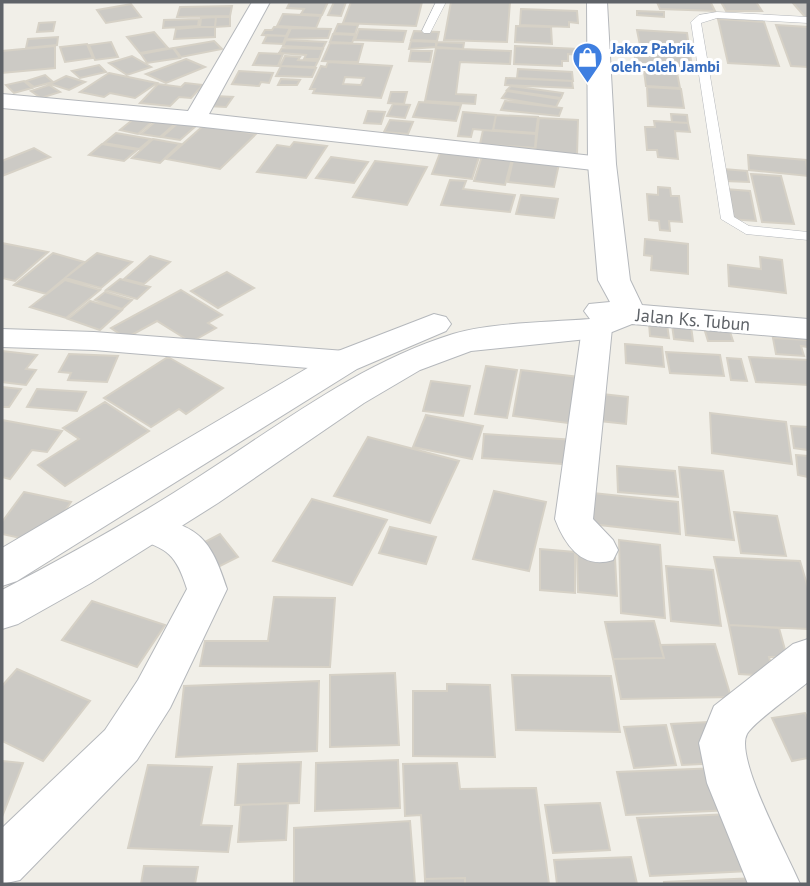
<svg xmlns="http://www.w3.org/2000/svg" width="810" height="886" font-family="'PT Sans',sans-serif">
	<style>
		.building { fill: #cccac5; stroke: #d6d1c6; stroke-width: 2; fill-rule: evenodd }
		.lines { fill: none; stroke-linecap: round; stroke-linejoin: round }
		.service-casing { stroke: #b5b8bc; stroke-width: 1 }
		.minor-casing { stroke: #b5b8bc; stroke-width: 2 }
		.tertiary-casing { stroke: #b5b8bc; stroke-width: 2 }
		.service { fill: #fff; fill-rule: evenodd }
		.minor { fill: #fff; fill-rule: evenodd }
		.tertiary { fill: #fff; fill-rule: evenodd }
		.labels { text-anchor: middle; stroke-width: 6; stroke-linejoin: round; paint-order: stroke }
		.far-shop-label { font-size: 16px; font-weight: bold; fill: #366cbe; stroke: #fff; text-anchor: start }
		.street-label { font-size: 18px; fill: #5f6368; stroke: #fff }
	</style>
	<rect width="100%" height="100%" fill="#f1efe8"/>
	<!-- building -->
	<path class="building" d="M290,2H328L322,15L301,14L304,9L287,8Z
		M334,2H346L341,16L328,15Z
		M351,2H422L416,26L343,23Z
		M451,2H510L507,42L444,40Z
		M657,2L711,3L715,11L660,9Z
		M721,2H756L762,11H726Z
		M792,2H808V18H806Z
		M131,4L141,17L106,23L97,10Z
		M232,6L230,16L177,17L180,7Z
		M521,9L577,11L578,23L569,22V27L520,25Z
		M637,11L664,12V17L637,15Z
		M283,14L321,16L316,28L277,26Z
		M216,17H230V26L215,27Z
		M216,17L215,27H200L201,18Z
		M199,19L198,26L163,28L164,20Z
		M718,19L764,22L779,66L728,63Z
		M55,22L53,31L37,32L39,23Z
		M338,24L358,25L355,34L334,33Z
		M776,25L808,27V67L791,66Z
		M516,26L551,27L552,44L515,42Z
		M200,27H215V37L174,39L176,29Z
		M274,27L290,28L286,36L262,35L265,30H272Z
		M291,28L331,29L328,38L286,39Z
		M359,29L406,31L403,42L355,40Z
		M637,30L687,33L692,67L636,66L634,50H641Z
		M414,31L439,32L437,41L411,40Z
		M154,32L168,48L140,53L127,37Z
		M333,34L355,35L352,43L330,42Z
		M267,35L286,36L283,44L263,43Z
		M58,37L57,45L26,48L28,39Z
		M286,40L326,42L323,48L283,46Z
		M214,41L222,49L181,57L174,48Z
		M411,41L436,42V47L409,49Z
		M111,42L118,57L95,60L89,45Z
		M437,42L464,43L463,49L436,47Z
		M330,43L363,44L358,62L322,61Z
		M87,44L93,58L65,62L60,47Z
		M55,46V68L2,73V51Z
		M515,46L579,49L580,55L568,54V61H562V66L514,64Z
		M173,48L180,58L147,63L141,54Z
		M282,48L323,49L319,59H304L306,55L279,53Z
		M436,48L511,51L510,64L460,62L456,94L476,95L475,104L425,101Z
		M411,51H432L430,62L409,61Z
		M259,53L283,54L278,66L253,65Z
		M132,56L151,67L127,75L109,63Z
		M285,56L300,57L298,60L318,61L315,67L280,66Z
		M186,59L205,67L166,83L146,74Z
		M328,62L392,66L381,98L313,93L315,89H310L321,66L326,67ZM345,77L364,78L361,85L343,84Z
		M99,65L106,72L80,78L72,71Z
		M281,66L316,68L312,77L276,76Z
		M518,69L572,72L573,81L517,78Z
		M239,71L273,73L269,83L261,82L259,86L232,84Z
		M644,71L677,73L680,88L646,86Z
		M109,73L157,83L135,98L110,93L104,97L80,92Z
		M45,75L53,82L34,87L26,81Z
		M66,76L85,82L69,90L50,84Z
		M506,78L572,81L573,88L505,85Z
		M281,79L300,80L297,85H278Z
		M24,81L32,88L14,93L6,85Z
		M185,83L203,85L191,98L179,97L170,106L140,103L158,84L181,87Z
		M49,85L60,92L41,98L31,91Z
		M511,86L563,93L561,98L507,90Z
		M647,87L681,89L684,108L648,106Z
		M507,91L560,99L556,107L502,98Z
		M391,92H407L404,104L388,103Z
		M215,96L233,97L226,107L208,106Z
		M505,101L562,108L559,116L501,110Z
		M419,102L461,105L456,121L413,117Z
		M393,104L410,105L405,118L387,116Z
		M368,111L385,112L381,124L364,123Z
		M463,112L496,115L493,131L473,129L471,137L458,136Z
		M671,114L687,115L688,123L672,122Z
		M496,115L538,117L536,133L493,130Z
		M136,117L154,120L138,134L120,130Z
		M539,118L578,120L577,155L535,152Z
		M157,120L176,123L160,137L141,134Z
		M390,120L413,122L408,134L384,132Z
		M654,121L688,123L690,132L675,131L678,159L658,157L657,150H647L645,127H655Z
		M178,123L196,126L180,140L162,137Z
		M204,125L256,134L220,169L166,159Z
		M483,130L536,134L535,148L480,144Z
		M116,133L151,139L139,149L104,143Z
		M153,139L180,144L160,163L132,158Z
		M294,142L327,146L306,178L257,172L277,145L290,147Z
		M102,144L137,150L124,161L89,155Z
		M34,148L50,157L2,176V161Z
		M440,153L479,157L472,179L432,174Z
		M748,155L806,160L808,176L749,170Z
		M482,156L512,159L505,185L474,181Z
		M331,157L368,162L354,183L316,178Z
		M513,160L559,164L554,187L508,182Z
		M375,161L427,167L407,205L353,197Z
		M723,169L747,171L749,182L725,181Z
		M751,174L781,176L794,224L762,222Z
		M450,180L466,181L463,189L515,195L510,212L441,205Z
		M658,187L670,188L671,196H679L682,222L669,221L670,231L660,230L659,221L649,220L647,194L658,195Z
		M725,189L750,191L756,221L730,219Z
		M521,195L558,199L554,218L516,214Z
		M645,239L688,244V274L651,270L652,256L644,255Z
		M2,243L48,252L15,281L2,278Z
		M53,253L84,262L46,294L14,285Z
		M97,253L132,262L101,288L65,278Z
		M150,256L170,262L144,284L124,279Z
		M760,257L782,260L786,293L729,286L728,265L761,269Z
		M227,272L254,288L218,308L191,291Z
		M120,279L150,287L137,299L106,290Z
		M65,280L100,290L66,318L30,307Z
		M181,290L222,315L208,323L216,328L191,342L157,321L126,338L111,328Z
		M105,292L132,300L122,309L95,300Z
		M90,301L122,310L100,330L68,319Z
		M649,323L667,324L669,338L650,336Z
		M672,325L691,326L693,341L674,339Z
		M704,328L729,329L733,341H708Z
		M773,338L808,340V347L801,346L804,356L776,354Z
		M625,344L662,347L664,367L626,363Z
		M2,351L37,355L26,369L36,370L26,385L2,382Z
		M666,352L720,355L724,376L670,373Z
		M69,354L118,356L107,382L68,380L71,373L59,372Z
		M168,357L223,388L186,414L179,409L151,427L104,398Z
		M749,357L808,360V385L756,382Z
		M727,358L741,359L747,381L731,380Z
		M486,366L517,370L507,418L475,414Z
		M521,370L587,378L583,425L513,416Z
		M431,381L470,386L463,416L423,411Z
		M2,387L21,389L9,407H2Z
		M37,389L86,392L77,411L27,407Z
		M602,394L628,397L626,424L600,421Z
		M105,402L149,431L65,486L38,465L79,439L63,428Z
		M710,413L786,422L792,464L712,453Z
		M426,415L483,426L472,459L413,447Z
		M2,420L62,431L47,452L32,450L10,479L2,477Z
		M791,426L808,427V450L794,448Z
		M484,434L575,440V465L482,458Z
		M368,437L459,461L430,523L334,496Z
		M796,455L808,456V477L798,475Z
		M617,466L675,471L678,497L618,492Z
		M679,467L723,471L734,540L686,535Z
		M494,491L546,502L529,571L473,559Z
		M24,492L71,502L43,543L2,534V522Z
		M583,492L678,502L680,534L582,523Z
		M312,499L387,520L352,585L273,561Z
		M734,512L777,516L786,556L741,553Z
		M390,527L436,537L426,564L379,553Z
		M220,534L238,557L214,569L197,546Z
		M619,540L660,545L665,618L621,613Z
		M540,549L575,552V593L540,590Z
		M577,555L615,558L617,596L578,592Z
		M714,557L800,561L808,588V629L729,625Z
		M666,566L713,570L721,626L671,621Z
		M274,597L335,598L330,667L200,666L205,641H268Z
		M92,601L165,625L137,667L62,640Z
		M654,621L664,658L613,659L605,622Z
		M729,625L779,628L787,657H769L774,676L739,674Z
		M715,644L731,697L621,699L613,659L664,658L660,645Z
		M17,669L90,701L43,761L2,741V686Z
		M395,673L399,745L330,747V675Z
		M512,675L611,676L620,732L516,730Z
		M319,681L317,751L176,757L184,686Z
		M447,684L490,685L495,757L413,756V691H447Z
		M805,713L808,719V758L792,761L772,718Z
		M709,722L722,763L682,765L671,724Z
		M666,725L676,765L634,768L624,727Z
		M398,760L400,808L315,811L316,763Z
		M2,761L23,763L2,817Z
		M301,762L299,803L235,805L238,764Z
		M457,763L460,789L536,788L549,884H465V878L425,879L421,815L405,816L403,764Z
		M148,765L212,767L201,825L232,826L228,852L128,848Z
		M719,768L732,810L626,815L617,772Z
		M288,803L286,840L238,842L241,805Z
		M600,803L610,850L553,853L545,805Z
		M732,814L749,871L650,876L637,818Z
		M410,821L415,884H294V828Z
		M631,857L637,884H557L554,860Z
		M144,866L198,867L195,884H141Z
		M465,878V884H425V879Z
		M757,878L759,884L663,882Z"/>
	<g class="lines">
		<defs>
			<path id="service" d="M436,2H446L430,33H424L422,31Z
				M717,12L808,17V23L717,18L701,23L734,217L749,226L808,232V240L746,234L721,219L691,22L699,15Z"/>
			<path id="minor" d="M252,2H270L209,114L602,157L611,159L614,164L611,169L602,171L195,126L2,108V94L188,111Z
				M597,319L608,321L612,328L593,519L613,540L618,550L613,560C582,570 565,545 555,519L582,328L586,321Z
				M2,329L94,332L345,351L356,354L361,361L356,368L345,371L94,350L2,347Z
				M147,514C200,528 210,537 227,589L170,708L137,760L20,880L2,884V828L105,730L138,680L187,589C176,554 168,549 134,538L128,528L134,518Z
				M808,639V682C795,693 754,722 747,734C734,758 789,857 800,884H748L707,783L699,743L714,706L793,644Z"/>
			<path id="tertiary" d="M587,2H607L616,164L630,280L642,305L808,319V339L632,324L597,338L471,351L420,370L364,403L218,503L91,583L18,624L2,629V590C69,555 136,518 200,476C281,424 360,363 453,334C489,323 550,322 590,319L584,311L589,304L610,302L598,280L588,164Z
				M434,314L446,317L451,324L446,331L357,369L17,581L2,586V548L333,353Z"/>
		</defs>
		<!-- service casing -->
		<use href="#service" class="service-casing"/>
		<!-- minor casing -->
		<use href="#minor" class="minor-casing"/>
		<!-- tertiary casing -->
		<use href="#tertiary" class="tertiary-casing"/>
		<!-- service -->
		<use href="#service" class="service"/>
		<!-- minor -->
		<use href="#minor" class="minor"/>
		<!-- tertiary -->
		<use href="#tertiary" class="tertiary"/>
	</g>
	<!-- icons -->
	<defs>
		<symbol id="shop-pin" viewBox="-11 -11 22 30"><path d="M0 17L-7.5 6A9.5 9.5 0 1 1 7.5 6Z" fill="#3f7fe0" stroke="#fff"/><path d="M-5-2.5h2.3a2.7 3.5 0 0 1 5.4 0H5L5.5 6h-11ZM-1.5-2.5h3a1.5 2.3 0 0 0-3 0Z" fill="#fff"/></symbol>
	</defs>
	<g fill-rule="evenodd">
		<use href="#shop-pin" x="570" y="40" width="35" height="47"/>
	</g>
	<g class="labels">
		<!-- far-shop labels -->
		<g class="far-shop-label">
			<text x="611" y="54">Jakoz Pabrik<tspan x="611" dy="18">oleh-oleh Jambi</tspan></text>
		</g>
		<!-- street labels -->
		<g class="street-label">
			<text transform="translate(693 320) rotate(5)" y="6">Jalan Ks. Tubun</text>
		</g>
	</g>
	<!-- border -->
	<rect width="810" height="886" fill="none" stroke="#5f6368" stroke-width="7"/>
</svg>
